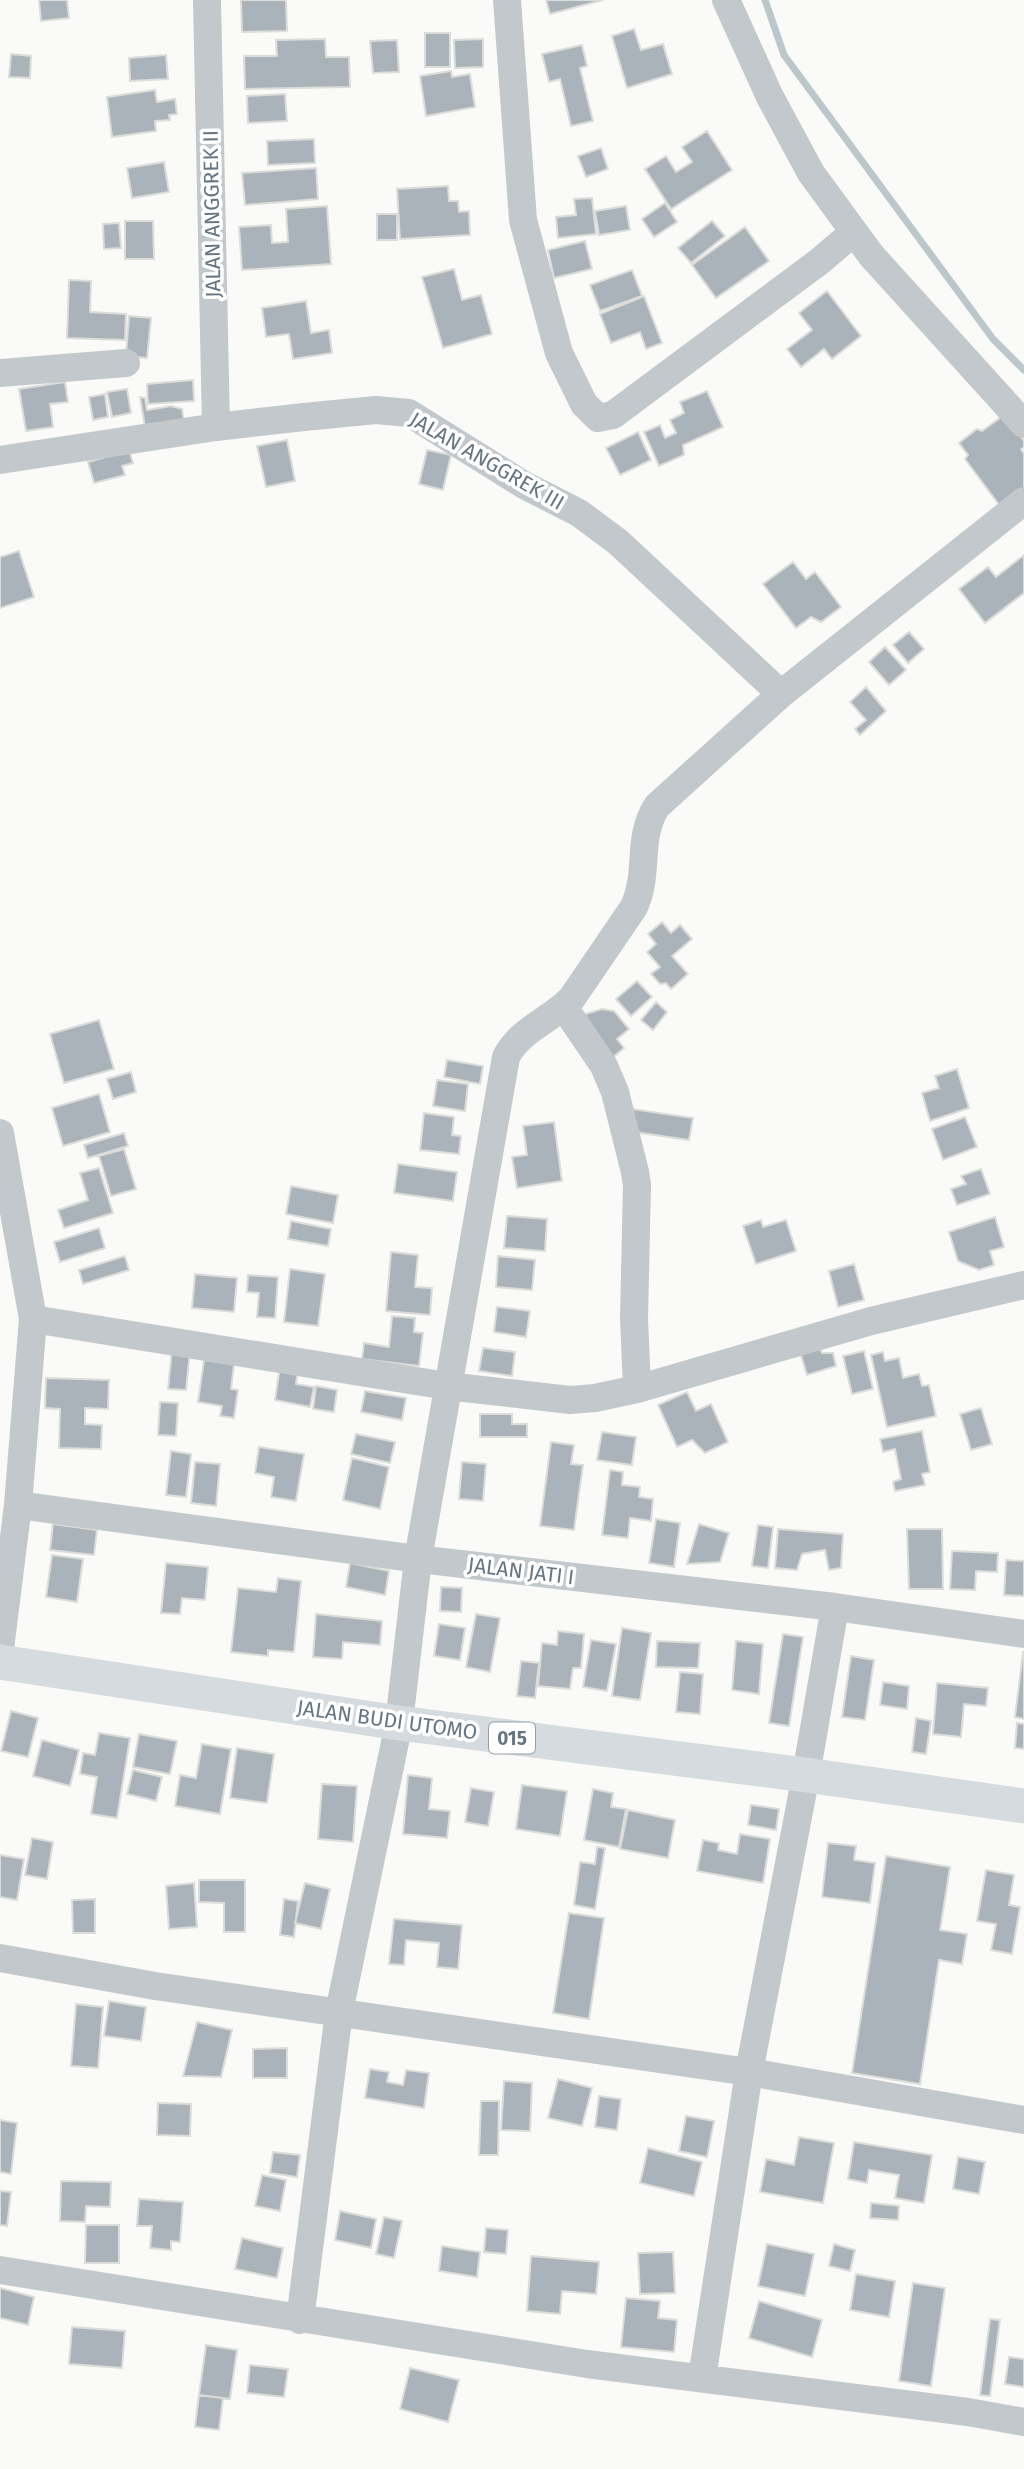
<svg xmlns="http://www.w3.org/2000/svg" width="1024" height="2469" font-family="'Fira Sans',sans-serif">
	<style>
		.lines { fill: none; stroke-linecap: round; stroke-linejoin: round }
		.stream { stroke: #bbc7cb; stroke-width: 7 }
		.building { fill: #aab3b9; stroke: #dcdcda; stroke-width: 2 }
		.minor { stroke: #c3c8cc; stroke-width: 28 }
		.major { stroke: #d6dbdf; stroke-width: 35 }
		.labels { text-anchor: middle; stroke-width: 7; stroke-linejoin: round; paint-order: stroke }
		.shield { fill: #fff; stroke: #939fa8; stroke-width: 2 }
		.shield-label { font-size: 19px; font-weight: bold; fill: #657683 }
		.street-label { font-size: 21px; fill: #657683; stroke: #fff }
	</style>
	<rect width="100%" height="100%" fill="#fafaf8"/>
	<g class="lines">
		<!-- stream -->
		<path class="stream" d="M765,0L784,55L993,339L1024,370"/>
	</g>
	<!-- building -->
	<path class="building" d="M39,0H67L69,18L41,21Z
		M241,0H286L287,31L242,32Z
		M546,0H603L550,14Z
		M634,29L641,50L663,44L672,74L627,88L612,36Z
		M425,33H450V67H425Z
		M325,39L326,57H349L350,87L245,89L244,56H277L276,40Z
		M483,39V67L455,68L454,40Z
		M397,40L399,72L373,73L370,41Z
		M582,45L587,66L580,68L593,121L571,126L560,79L549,82L542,54Z
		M11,54L31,56L30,78L9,77Z
		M166,55L168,79L130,81L129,58Z
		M451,71L452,77L470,74L475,107L426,116L420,76Z
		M155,90L157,102L175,99L177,114L169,115L170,120L155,121L156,131L112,137L107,97Z
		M285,94L287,121L248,123L247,96Z
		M707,131L732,170L671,209L645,169L666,156L676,172L692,162L682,147Z
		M314,139L315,163L268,165L267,141Z
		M601,148L608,169L586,177L578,156Z
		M164,162L169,192L132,198L127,168Z
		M316,168L318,199L245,205L242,173Z
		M448,186L449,201H458L459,212L469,211L470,235L400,239L397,189Z
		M592,198L596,234L558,238L556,217L576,215L574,199Z
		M665,203L677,222L654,237L642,219Z
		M327,206L331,264L242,270L239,227L271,225L272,243L288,242L286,209Z
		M626,206L630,230L599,235L595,211Z
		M377,214H397V240H377Z
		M125,221H153L154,259H125Z
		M712,221L725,236L691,263L678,248Z
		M119,223L121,248L104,249L103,224Z
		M745,227L769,261L716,298L692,265Z
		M585,241L592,269L554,278L548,250Z
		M454,269L462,300L481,295L492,334L443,348L422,277Z
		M632,270L642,296L600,311L590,285Z
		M69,280L91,281L90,312L126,314L125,340L67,338Z
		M827,291L861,336L832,359L824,349L801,367L787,349L812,330L799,313Z
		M644,296L662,343L646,349L640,332L611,343L600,314Z
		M306,301L311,333L329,330L332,353L293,359L289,334L266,337L262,308Z
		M129,316L151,318L147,358L126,356Z
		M193,380L194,401L148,404L147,384Z
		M65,382L68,402L50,404L53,427L26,431L19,389Z
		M127,389L131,413L112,417L107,392Z
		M707,391L723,427L683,445L684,455L659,466L644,432L660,425L665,438L676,433L670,420L684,413L680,402Z
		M105,394L108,417L93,420L89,397Z
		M140,397L145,398L147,410L171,406L182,409L184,421L145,427Z
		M1004,415L1024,441V447L1021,449L1024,454V488L1000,506L965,459L968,455L959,443L977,429L982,431Z
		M638,432L651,460L620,475L606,448Z
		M287,440L295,481L266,487L257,446Z
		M129,450L133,463L122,466L125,475L94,483L88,462Z
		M427,450L451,455L443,490L419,484Z
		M19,551L34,597L0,608V557Z
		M1024,555V593L985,623L959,589L988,567L996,577Z
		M793,562L806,579L815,572L841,607L821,622L811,617L796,628L763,584Z
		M909,632L924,649L908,663L893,645Z
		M885,647L906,670L889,685L869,662Z
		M866,687L886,711L860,735L855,729L866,720L850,702Z
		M662,922L671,933L680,925L692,939L672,956L688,974L671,989L666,983L660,984L651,974L660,967L647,952L656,944L648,934Z
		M637,981L652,997L631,1016L616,999Z
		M656,1002L667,1012L653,1030L641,1020Z
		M602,1009L614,1011L629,1029L617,1039L624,1048L612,1058L580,1020L586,1014Z
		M99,1020L114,1069L64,1083L50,1034Z
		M447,1060L483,1066L480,1084L444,1077Z
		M957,1069L969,1108L930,1121L922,1093L939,1088L935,1076Z
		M131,1072L136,1092L113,1099L107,1079Z
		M437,1080L468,1084L465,1111L433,1106Z
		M99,1094L110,1132L63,1146L52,1108Z
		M632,1109L693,1118L689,1140L635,1132Z
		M424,1113L454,1117L452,1135L461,1136L459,1154L420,1150Z
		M965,1117L977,1147L943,1160L932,1129Z
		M554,1122L562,1181L517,1188L512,1157L527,1155L523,1126Z
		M124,1133L128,1146L88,1158L84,1145Z
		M124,1149L136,1189L111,1196L99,1156Z
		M398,1164L457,1172L453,1201L394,1193Z
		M99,1168L113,1213L64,1228L58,1210L88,1200L80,1173Z
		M981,1169L990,1194L957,1205L951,1189L966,1184L961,1176Z
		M291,1186L338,1195L333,1223L286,1214Z
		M507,1216L547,1219L545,1251L504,1248Z
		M995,1217L1004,1247L990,1251L994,1265L979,1270L958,1261L949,1232Z
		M761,1220L763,1227L786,1220L796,1251L756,1264L743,1226Z
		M291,1221L331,1229L328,1246L288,1239Z
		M99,1228L105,1248L60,1262L54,1242Z
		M391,1252L418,1255L415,1287L432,1288L430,1315L386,1311Z
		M125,1256L129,1270L83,1284L79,1270Z
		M498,1256L535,1260L532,1290L496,1287Z
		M854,1264L864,1300L838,1307L829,1271Z
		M290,1269L325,1274L318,1326L284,1322Z
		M195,1274L237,1278L234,1312L192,1308Z
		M248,1275L278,1277L275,1318L257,1317L259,1293L247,1292Z
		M497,1307L530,1311L526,1337L494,1332Z
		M392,1316L415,1318L414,1332L423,1333L419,1366L362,1359L364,1343L389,1347Z
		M819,1346L822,1353H833L836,1366L807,1375L800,1352Z
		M483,1348L515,1352L512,1376L479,1371Z
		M172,1349L190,1351L186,1390L168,1389Z
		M864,1351L873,1389L852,1394L843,1356Z
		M883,1352L885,1361L899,1358L903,1378L919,1374L922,1386L929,1385L936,1416L887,1427L871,1355Z
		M204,1360L234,1364L231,1389L238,1390L234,1418L220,1416L222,1406L198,1402Z
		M280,1366L298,1369L296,1384L314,1387L310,1407L275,1400Z
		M46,1378L109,1380L108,1409L85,1408V1424L102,1425L101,1449L59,1448L60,1409L45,1408Z
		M316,1386L337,1390L334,1412L313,1409Z
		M365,1391L406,1398L402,1420L361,1412Z
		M687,1392L696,1411L711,1404L728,1442L705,1453L692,1440L677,1447L658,1405Z
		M160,1402L178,1403L176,1436L158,1435Z
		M981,1408L992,1444L971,1450L960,1414Z
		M480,1414H512V1424H527V1437H480Z
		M922,1431L930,1472L922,1474L925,1485L895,1491L893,1482L901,1479L895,1449L883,1452L880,1439Z
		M602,1432L636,1437L632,1465L597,1460Z
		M356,1434L395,1442L390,1463L351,1454Z
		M551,1442L574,1445L571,1464L583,1465L574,1530L540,1526Z
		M259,1447L304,1454L296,1501L271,1497L274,1477L255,1473Z
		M171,1451L191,1454L186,1497L166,1495Z
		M352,1458L389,1467L380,1509L343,1500Z
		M195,1462L220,1464L216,1506L191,1503Z
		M462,1462L486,1464L483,1501L459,1499Z
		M610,1470L623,1472L622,1485L640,1487L639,1497L653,1499L651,1521L630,1518L628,1538L602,1535Z
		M656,1519L680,1523L674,1567L649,1563Z
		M53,1524L97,1530L94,1555L50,1550Z
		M699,1524L729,1533L720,1562L687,1564Z
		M758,1525L773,1527L768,1568L752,1566Z
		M778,1529L843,1534L841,1568L829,1570L825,1550L802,1554L797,1570L775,1568Z
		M907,1529H942L943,1589H909Z
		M952,1551L998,1553L997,1572L976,1571L975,1590L950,1589Z
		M52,1555L83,1559L77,1602L46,1597Z
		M1006,1560L1024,1561V1596L1004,1595Z
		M166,1563L208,1567L205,1600L182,1598L180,1614L161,1613Z
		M350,1563L389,1571L385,1595L346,1587Z
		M278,1578L301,1581L294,1652L268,1650V1656L231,1652L238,1588L276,1592Z
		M441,1587L462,1588L461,1612L440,1611Z
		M316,1614L382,1621L380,1645L343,1642L342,1659L313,1657Z
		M476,1614L500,1618L490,1672L466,1667Z
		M439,1624L465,1628L460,1660L434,1656Z
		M622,1628L651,1633L640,1700L612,1696Z
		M558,1631L584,1634L581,1668H573L570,1689L538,1686L542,1643L557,1645Z
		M783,1634L803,1637L789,1726L769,1723Z
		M591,1640L616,1644L607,1691L583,1687Z
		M657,1641L700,1643L698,1668L656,1667Z
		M736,1641L763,1644L759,1694L732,1690Z
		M1023,1652H1024V1719L1015,1717Z
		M851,1656L874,1660L865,1720L842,1717Z
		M521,1661L539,1663L535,1698L517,1696Z
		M680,1672L703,1674L700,1714L676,1712Z
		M883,1682L909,1686L907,1709L880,1705Z
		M937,1683L988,1688L986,1706L964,1704L961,1737L933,1734Z
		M11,1711L38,1718L28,1757L1,1751Z
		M916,1718L931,1721L926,1754L912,1752Z
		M1017,1723L1024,1724V1749L1015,1748Z
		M99,1733L130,1738L117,1818L91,1814L97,1777L80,1774L83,1753L95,1755Z
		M139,1734L177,1741L170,1774L133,1767Z
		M42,1740L79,1750L70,1786L33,1776Z
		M202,1744L231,1749L220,1814L175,1806L180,1775L196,1778Z
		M237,1748L274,1754L267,1803L230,1798Z
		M133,1770L162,1777L156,1801L127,1794Z
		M408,1775L432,1778L429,1809L450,1811L447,1838L403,1834Z
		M322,1784L357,1786L353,1842L318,1839Z
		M522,1785L567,1791L560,1836L516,1829Z
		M471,1788L494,1792L488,1826L465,1822Z
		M593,1789L613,1793L611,1807L626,1809L619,1847L584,1840Z
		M751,1805L779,1809L776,1830L748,1825Z
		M628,1810L675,1820L668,1858L620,1849Z
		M740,1834L770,1839L763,1883L697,1871L703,1840L719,1843L718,1850L737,1854Z
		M32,1838L53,1842L47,1879L25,1875Z
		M828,1843L856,1846L854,1860L875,1863L870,1903L822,1897Z
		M597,1847L605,1848L595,1909L574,1905L580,1862L595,1864Z
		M0,1855L24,1859L17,1900L0,1897Z
		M886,1856L950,1867L940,1930L967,1934L962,1964L939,1960L920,2084L852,2073Z
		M986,1870L1014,1875L1009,1905L1020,1907L1012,1954L991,1950L996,1924L977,1921Z
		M199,1880H245V1932H224V1903L199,1902Z
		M194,1883L197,1927L169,1929L166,1886Z
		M305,1883L330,1889L321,1929L295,1923Z
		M95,1899V1933H73L72,1900Z
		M284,1899L298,1901L294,1937L280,1935Z
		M569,1913L604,1918L589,2019L553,2013Z
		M394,1919L462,1925L458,1969L437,1967L439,1943L406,1940L404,1965L389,1964Z
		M109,2001L146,2007L141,2041L104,2036Z
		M76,2004L103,2007L98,2068L71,2066Z
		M197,2022L232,2030L221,2077L183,2076Z
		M287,2048V2078H253V2049Z
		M370,2069L389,2072L387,2082L403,2085L406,2070L429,2073L424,2108L365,2098Z
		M558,2079L592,2088L582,2126L548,2118Z
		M504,2081L532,2083L530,2131L501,2130Z
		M599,2096L621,2099L617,2130L595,2127Z
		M481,2101H499L498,2155H479Z
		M158,2103L191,2104L190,2136L157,2135Z
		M686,2116L714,2121L707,2157L679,2151Z
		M0,2120L17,2123L11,2174L0,2172Z
		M799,2137L834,2143L823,2203L760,2192L766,2159L794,2165Z
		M854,2142L932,2155L924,2203L895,2198L899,2175L869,2170L867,2183L848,2179Z
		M648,2148L702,2162L694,2196L640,2183Z
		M273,2152L300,2155L297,2177L270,2173Z
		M958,2157L985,2162L979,2194L953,2189Z
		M262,2175L286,2180L280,2211L255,2206Z
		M61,2181L111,2182L110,2207L86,2206L85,2222L60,2221Z
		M0,2191L11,2192L7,2226L0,2225Z
		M139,2199L183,2202L180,2242L171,2241V2250L150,2248L152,2226H137Z
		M871,2203L899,2206L898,2220L870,2218Z
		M340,2211L376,2219L371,2248L335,2240Z
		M384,2217L402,2221L394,2258L376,2254Z
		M86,2225H119V2263H85Z
		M486,2228L508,2230L506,2254L484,2252Z
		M242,2238L283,2248L277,2278L235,2269Z
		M767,2244L814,2254L805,2296L758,2286Z
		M834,2244L855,2250L850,2271L829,2266Z
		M442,2246L480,2252L477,2277L439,2271Z
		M673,2252L675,2293L640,2294L638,2253Z
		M531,2256L599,2262L596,2294L562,2291L560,2314L527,2311Z
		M856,2274L895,2281L889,2317L850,2310Z
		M913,2283L945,2288L931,2386L899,2381Z
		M0,2288L34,2297L28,2325L0,2318Z
		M626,2298L660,2301L658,2318L677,2320L674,2352L621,2347Z
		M759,2301L822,2320L812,2357L749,2338Z
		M990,2319L1000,2320L990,2396L980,2395Z
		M72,2327L125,2331L122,2368L69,2364Z
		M206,2345L237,2350L230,2399L199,2395Z
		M1009,2357L1024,2359V2387L1005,2384Z
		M250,2365L288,2369L284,2397L247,2393Z
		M410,2368L459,2380L448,2422L400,2409Z
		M199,2395L223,2398L219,2430L195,2427Z"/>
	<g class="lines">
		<!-- minor -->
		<path class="minor" d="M207,0L216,427
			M507,0L523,220L559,353L584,404L598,418L613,415L820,261L854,232
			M726,0L770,97L811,173L871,255L1024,424
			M0,373L126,363
			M0,460L216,427L304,417L376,410L409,413L524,485L579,513L618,542L781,694
			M564,1007L604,1066L615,1092L635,1172L637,1185L634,1318L637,1389
			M0,1133L33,1319L18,1505L0,1649
			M33,1319L447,1386L570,1400L595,1398L637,1389L871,1321L1024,1285
			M18,1505L418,1559L835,1607L1024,1634
			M0,1958L155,1986L749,2072L1024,2120
			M0,2270L587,2364L968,2412L1024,2422
			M300,2320L339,2012L399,1723L418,1559L506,1057C520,1029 552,1020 572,998L634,907C650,872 636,839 657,806L781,694L1024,501
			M702,2378L749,2072L806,1775L835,1607"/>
		<!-- major -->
		<path class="major" d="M0,1662L399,1723L806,1775L1024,1806"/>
	</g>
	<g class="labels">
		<!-- shield labels -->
		<rect class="shield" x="489" y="1722.5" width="46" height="31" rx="5"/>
		<g class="shield-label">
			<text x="512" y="1745">015</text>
		</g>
		<!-- street labels -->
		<g class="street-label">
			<text transform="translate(212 214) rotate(-91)" y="7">JALAN ANGGREK II</text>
			<text transform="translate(487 461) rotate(30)" y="7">JALAN ANGGREK III</text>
			<text transform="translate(521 1571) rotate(7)" y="7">JALAN JATI I</text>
			<text transform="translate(387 1720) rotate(8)" y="7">JALAN BUDI UTOMO</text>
		</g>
	</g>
</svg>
